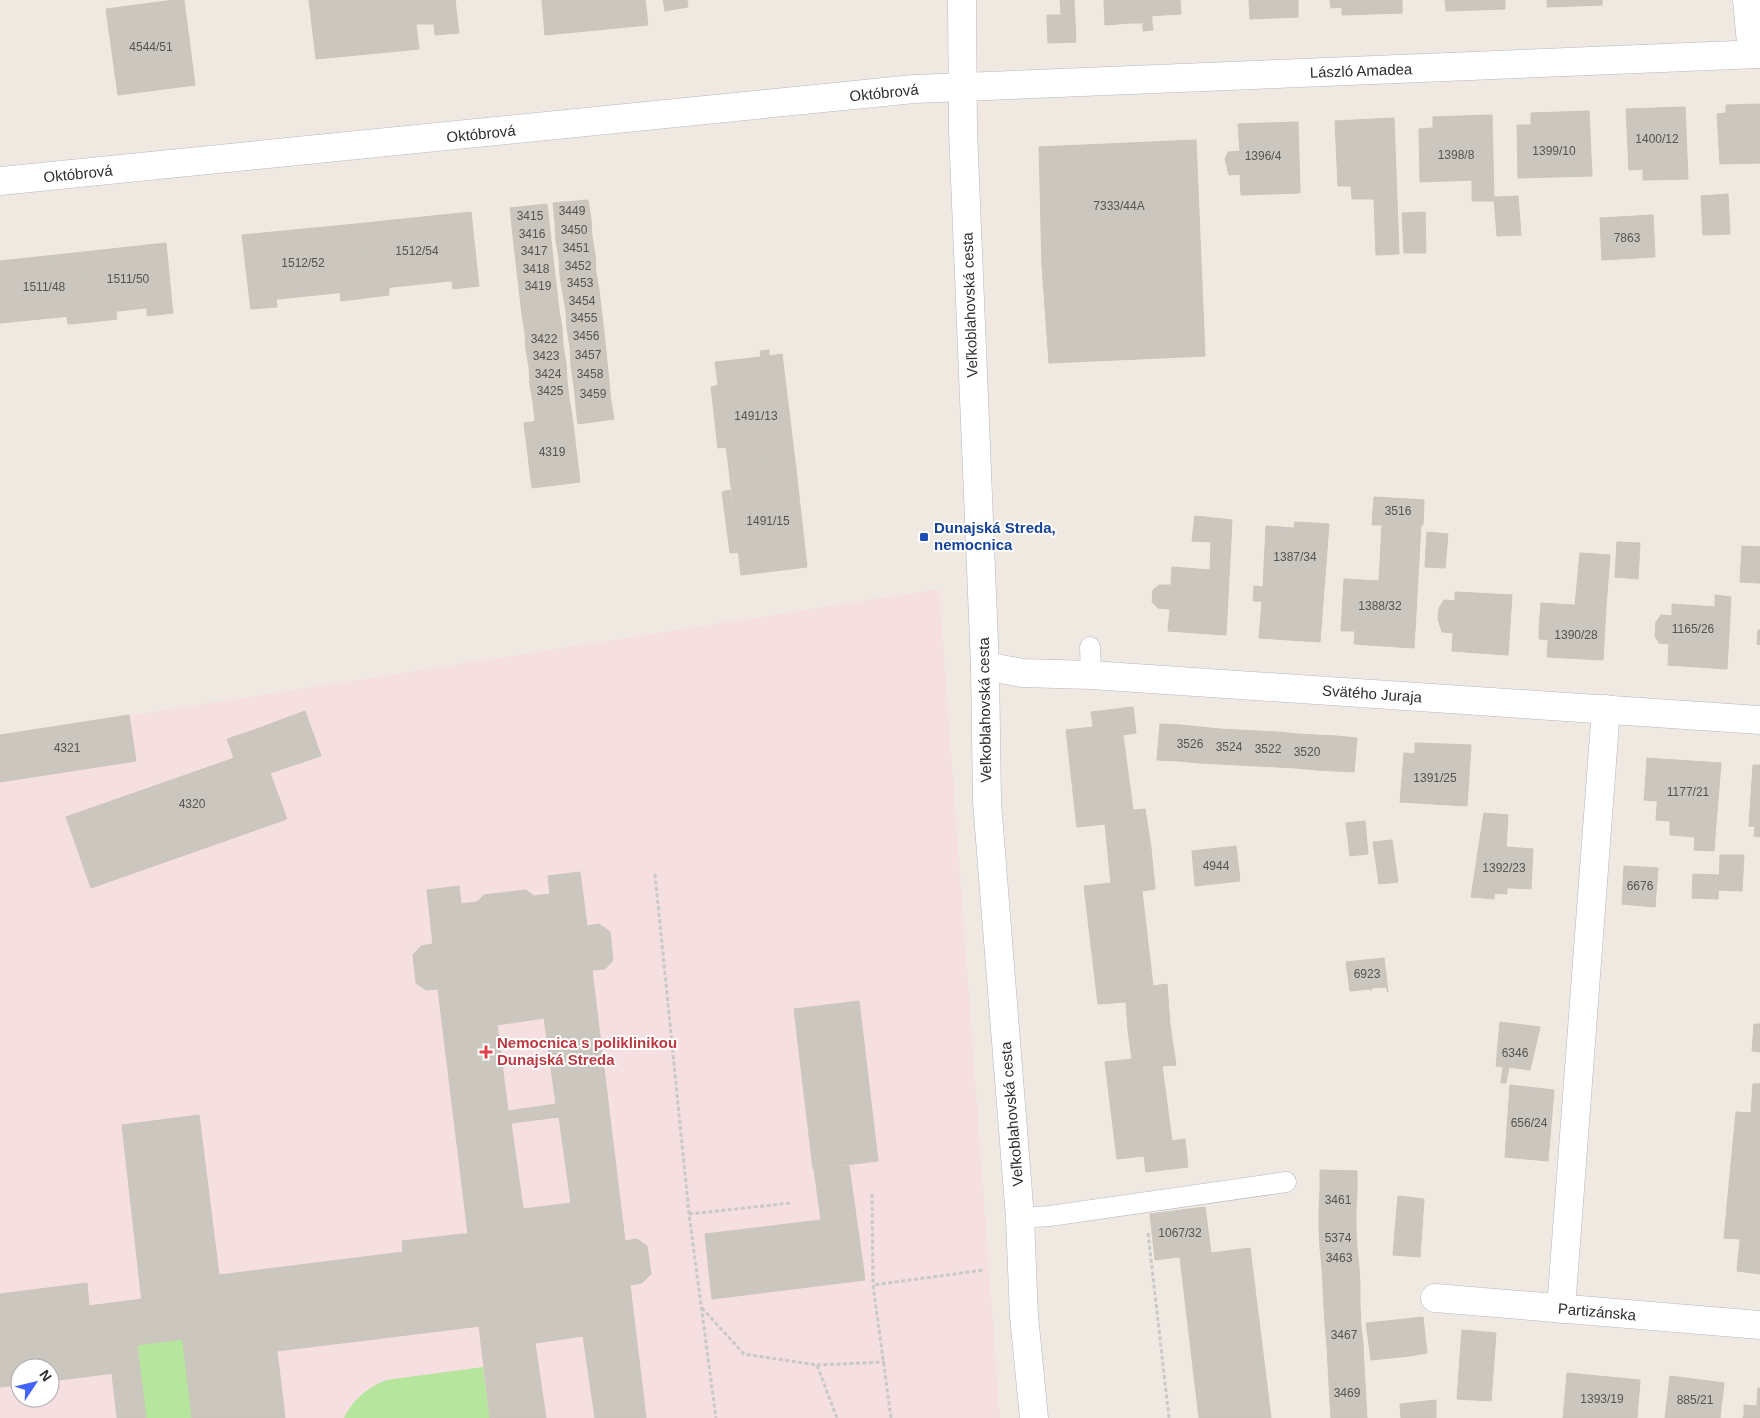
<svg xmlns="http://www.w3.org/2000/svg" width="1760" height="1418" font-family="Arial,sans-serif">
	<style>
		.medical { fill: #f5dfe0; fill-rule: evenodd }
		.grass { fill: #b6e59e }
		.building { fill: #cbc7bf; stroke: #cbc5ba; fill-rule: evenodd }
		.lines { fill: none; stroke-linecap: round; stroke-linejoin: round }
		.lane-casing { stroke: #b4b7c1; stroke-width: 21 }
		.street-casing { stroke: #b4b7c1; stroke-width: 29 }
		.secondary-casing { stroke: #b4b7c1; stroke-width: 29 }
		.path { stroke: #c9c9c9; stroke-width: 3; stroke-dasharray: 4 2.5; stroke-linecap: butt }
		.lane { stroke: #fff; stroke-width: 20 }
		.street { stroke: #fff; stroke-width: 28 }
		.secondary { stroke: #fff; stroke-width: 28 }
		.transit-dot { fill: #1a4fb4; stroke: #fff; stroke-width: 2 }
		.health-dot { fill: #e0444e; stroke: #fff; stroke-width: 2 }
		.labels { text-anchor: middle; stroke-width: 4; stroke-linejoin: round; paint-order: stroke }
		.number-label { font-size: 12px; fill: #555452 }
		.street-label { font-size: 15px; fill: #2e2e2e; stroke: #fff }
		.transit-label { font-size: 15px; font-weight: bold; fill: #164399; stroke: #fff; text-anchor: start }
		.health-label { font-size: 15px; font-weight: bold; fill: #be3a42; stroke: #fff; text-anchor: start }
	</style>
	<rect width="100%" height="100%" fill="#efe9e1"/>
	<!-- medical -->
	<path class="medical" d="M939,589L1000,1418H0V736ZM20,1368H50V1398H20Z"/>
	<!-- grass -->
	<path class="grass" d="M183,1339L192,1418H146L137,1345Z
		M483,1367L490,1418H344C353,1399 367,1388 386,1380Z"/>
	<!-- building -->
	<path class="building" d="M174,0H184L195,85L118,95L106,9Z
		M309,0H455L459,33L435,35L434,24H416L419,49L316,59Z
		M542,0H645L648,25L545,35Z
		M663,0H687L688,7L665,11Z
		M1060,0H1074L1076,42L1048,43L1047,15H1061Z
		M1104,0H1180L1181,14L1130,17L1131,23L1105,25Z
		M1249,0H1298V17L1250,19Z
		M1330,0H1402V13L1342,15V7L1331,8Z
		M1445,0H1505V9L1446,11Z
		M1547,0H1602V5L1547,7Z
		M1152,16V23H1131L1130,17Z
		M1152,23L1153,30L1143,31V24Z
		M1760,104V163L1720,164L1717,114L1726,113V105Z
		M1685,107L1688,179L1643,180V169L1629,170L1626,109Z
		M1589,111L1592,176L1518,178L1517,125H1531V113Z
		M1492,115L1494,201H1472V180L1420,182L1419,129L1433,128V117Z
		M1394,118L1399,254L1376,255L1374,199H1352L1351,186H1338L1335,121Z
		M1298,122L1300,193L1241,195L1240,174L1229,175L1225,159L1228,152L1240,151L1238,124Z
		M1196,140L1205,356L1049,363L1042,266L1039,147Z
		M1728,194L1730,234L1703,235L1701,196Z
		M1518,196L1521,235L1498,236V197Z
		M1494,197H1498V236H1497Z
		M588,200L591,219L555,223L553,203Z
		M547,204L549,223L512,227L510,208Z
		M471,212L478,278L364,290L356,224Z
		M1425,212L1426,253H1404L1402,213Z
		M1653,215L1655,257L1602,260L1600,218Z
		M591,219L592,237L556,241L555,223Z
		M549,223L551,240L514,245L512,227Z
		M356,224L364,290L250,302L242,235Z
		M592,237L595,254L559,258L556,241Z
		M551,240L553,258L516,262L514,245Z
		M166,243L172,305L91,314L84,252Z
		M84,252L91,314L0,323V261Z
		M595,254L596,273L560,276L559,258Z
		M553,258L555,276L518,280L516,262Z
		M596,273L599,290L563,294L560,276Z
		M555,276L557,292L520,297L518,280Z
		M478,278L479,286L453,289L452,281Z
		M389,287V295L365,298L364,290Z
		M364,290L365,298L341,301L340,292Z
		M599,290L601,308L566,311L563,294Z
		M557,292L559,310L522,315L520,297Z
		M276,299L277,307L251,309L250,302Z
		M172,305L173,313L147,316V308Z
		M601,308L603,324L567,329L566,311Z
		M559,310L562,328L525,333L522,315Z
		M116,311L117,319L92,322L91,314Z
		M91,314L92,322L68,324L67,316Z
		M603,324L605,343L570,347L567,329Z
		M562,328L563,346L526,350L525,333Z
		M605,343L607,362L571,366L570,347Z
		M563,346L566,363L529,367L526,350Z
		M769,350V356L782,354L795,461L729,469L715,362L761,357L760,351Z
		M607,362L609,382L574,386L571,366Z
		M566,363L567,381L530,385L529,367Z
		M567,381L569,398L533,402L530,385Z
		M609,382L611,402L576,407L574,386Z
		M718,385L726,447L718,448L711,387Z
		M569,398L572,416L535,421L533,402Z
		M611,402L614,419L578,424L576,407Z
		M572,416L580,482L532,488L524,423Z
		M795,461L807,567L741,575L729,469Z
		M730,490L739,552L730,553L722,492Z
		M1374,497L1424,500L1423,525L1382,523V525H1372Z
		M1195,516L1232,520L1226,635L1168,631L1170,609L1158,608L1152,602L1153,590L1159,585H1171L1172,567L1210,570L1211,542L1192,541Z
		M1295,522L1329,524L1320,642L1259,638L1262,601H1253L1254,586L1263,587L1266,526L1294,528Z
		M1382,523L1421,525L1414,648L1354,644L1355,631H1341L1344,579L1379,581Z
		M1427,532L1448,534L1445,568L1425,567Z
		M1617,542L1640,543L1638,579L1615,577Z
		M1742,546L1760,547V583L1740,582Z
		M1580,553L1610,555L1606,607L1575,606Z
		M1455,592L1512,595L1508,655L1452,651L1453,633L1442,632L1438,619L1439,608L1444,600L1455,601Z
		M1715,595L1731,597L1727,669L1668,665L1669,644L1659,643L1655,636L1656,622L1661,615L1672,616V604L1715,607Z
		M1541,603L1606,607L1603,660L1547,657L1549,629L1539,628Z
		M1539,628L1549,629L1548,640L1539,639Z
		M1758,630H1760V645L1757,644Z
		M1133,707L1136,733L1123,735L1133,810L1145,809L1151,848L1108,854L1105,824L1077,827L1066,730L1093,727L1091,712Z
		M305,711L321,756L270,773L287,819L91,888L66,817L260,749L254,730Z
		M129,715L136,761L0,782V735Z
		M1160,724L1181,725L1178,761L1157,760Z
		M1181,725L1200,727L1199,763L1178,761Z
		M1200,727L1220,729L1219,764L1199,763Z
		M1220,729L1238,730V765L1219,764Z
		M254,730L260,749L234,758L227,739Z
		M1238,730L1257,731V766L1238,765Z
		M1257,731L1277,732L1278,767L1257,766Z
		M1277,732L1297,734V768L1278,767Z
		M1297,734L1316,735V770L1297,768Z
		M1316,735L1336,736L1335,771L1316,770Z
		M1336,736L1357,738L1354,772L1335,771Z
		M1415,743L1471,745L1467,806L1400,802L1404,753L1415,754Z
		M1647,758L1660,759L1658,789L1645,788Z
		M1660,759L1721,763L1716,824L1696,823L1695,837L1670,835V821L1656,820Z
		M1753,765H1760V827L1749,826Z
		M1645,788L1658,789L1657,801L1644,800Z
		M1484,813L1508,815L1506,847L1533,849L1531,889L1495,887L1494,899L1471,897Z
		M1365,821L1368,854L1350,856L1346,823Z
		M1696,823L1716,824L1714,851L1694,850Z
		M1755,827H1760V837L1754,836Z
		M1392,840L1398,882L1379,884L1373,842Z
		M1236,846L1240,881L1195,886L1192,851Z
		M1151,848L1155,889L1142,891L1153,986L1167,984L1170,1025L1128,1031L1126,1002L1098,1004L1084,886L1111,883L1108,854Z
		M1720,855H1744L1742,891L1719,890Z
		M1624,866L1658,868L1655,907L1622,904Z
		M580,872L587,926L599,924L610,932L613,960L605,969L592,970L625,1241L637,1239L647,1246L651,1274L642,1283L630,1285L646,1418H595L583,1336L535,1343L546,1418H490L479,1326L472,1327L463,1234H468L438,989L426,990L416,983L413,955L421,946L433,944L427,890L459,886L461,904L477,902L484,895L526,890L534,896L550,894L548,876ZM544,1018L556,1104L508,1111L497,1025ZM559,1117L571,1203L523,1209L511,1123Z
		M1693,874L1719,875L1718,899L1692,898Z
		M1495,887L1507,888V894L1494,893Z
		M1384,958L1388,992L1386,987L1371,988V991L1370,989L1350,991L1346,962Z
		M859,1001L878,1161L813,1169L794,1009Z
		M1500,1022L1540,1027L1530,1070L1509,1067L1506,1083H1501L1503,1067L1496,1066Z
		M1754,1024H1760V1052L1752,1051Z
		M1170,1025L1176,1065L1162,1066L1172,1141L1185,1139L1188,1167L1146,1172L1144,1156L1117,1159L1105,1062L1132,1059L1128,1031Z
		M1753,1084H1760V1274L1737,1271L1740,1239L1724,1238L1736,1112L1751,1113Z
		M1510,1085L1554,1090L1548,1161L1505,1157Z
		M199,1115L219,1275L403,1252L402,1241L463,1234L472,1327L277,1351L285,1418H192L180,1316L144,1320L122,1125Z
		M849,1166L865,1280L712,1299L705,1234L821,1220L814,1169Z
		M1320,1170L1357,1171V1191L1320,1190Z
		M1320,1190L1357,1191L1356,1209H1319Z
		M1398,1196L1424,1199L1420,1257L1393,1255Z
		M1205,1207L1211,1253L1155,1260L1150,1214Z
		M1319,1209H1356V1228H1319Z
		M1319,1228H1356L1357,1248H1320Z
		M1250,1248L1271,1418H1199L1180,1257Z
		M1320,1248H1357L1359,1268H1322Z
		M1322,1268H1359L1360,1286H1323Z
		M87,1283L89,1306L142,1299L144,1320L180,1316L183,1339L137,1345L140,1370L50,1381V1368H20V1385L0,1387V1294Z
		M1323,1286H1360V1305L1324,1306Z
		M1360,1305L1361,1326H1325L1324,1306Z
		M1423,1317L1427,1353L1410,1356L1406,1319Z
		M1406,1319L1410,1356L1390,1358L1387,1321Z
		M1387,1321L1390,1358L1371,1360L1366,1323Z
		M1325,1326H1361L1363,1344L1327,1346Z
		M1462,1330L1496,1333L1491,1401L1457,1399Z
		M1363,1344L1364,1365H1328L1327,1346Z
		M1328,1365H1364L1365,1383L1329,1384Z
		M140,1370L146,1418H117L112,1374Z
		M1567,1373L1640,1380L1637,1418H1563Z
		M1670,1376L1724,1383L1720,1418H1665Z
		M1365,1383L1366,1401L1330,1403L1329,1384Z
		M1758,1388H1760V1418H1743L1744,1415L1756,1416Z
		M1436,1400V1418H1401L1400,1404Z
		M1366,1401L1367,1418H1331L1330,1403Z
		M1744,1405L1756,1406V1416L1744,1415Z"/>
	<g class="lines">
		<defs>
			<path id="lane" d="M1090,647L1091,675
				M1020,1218L1050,1216L1286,1182"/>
			<path id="street" d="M1747,0L1752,54
				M0,181L914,89L1760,54
				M985,666L1022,673L1091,675L1760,720
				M1435,1298L1760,1325
				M1561,1309L1606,709"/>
			<path id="secondary" d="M962,0L963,130L985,666L987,802L1020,1218L1024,1316L1034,1418"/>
		</defs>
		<!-- lane casing -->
		<use href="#lane" class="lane-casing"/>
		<!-- street casing -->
		<use href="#street" class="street-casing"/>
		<!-- secondary casing -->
		<use href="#secondary" class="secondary-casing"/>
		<!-- path -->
		<path class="path" d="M655,874L689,1214L716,1418
			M872,1194L873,1285
			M689,1214L791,1203
			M1148,1233L1169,1418
			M702,1308L744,1354L817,1365L837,1418
			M817,1365L885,1362
			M891,1418L873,1285L984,1270"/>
		<!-- lane -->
		<use href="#lane" class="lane"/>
		<!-- street -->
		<use href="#street" class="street"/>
		<!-- secondary -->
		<use href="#secondary" class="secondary"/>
	</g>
	<!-- markers -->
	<rect class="transit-dot" x="919" y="532" width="10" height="10" rx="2.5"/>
	<path class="health-dot" d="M483.5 1044.5h5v5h5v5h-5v5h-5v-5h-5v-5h5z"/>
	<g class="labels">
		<!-- number labels -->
		<g class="number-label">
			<text x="151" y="51">4544/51</text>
			<text x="1657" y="143">1400/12</text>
			<text x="1554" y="155">1399/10</text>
			<text x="1456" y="159">1398/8</text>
			<text x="1263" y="160">1396/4</text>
			<text x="1119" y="210">7333/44A</text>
			<text x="572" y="215">3449</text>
			<text x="530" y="220">3415</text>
			<text x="574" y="234">3450</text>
			<text x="532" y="238">3416</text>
			<text x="1627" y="242">7863</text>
			<text x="576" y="252">3451</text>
			<text x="417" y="255">1512/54</text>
			<text x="534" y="255">3417</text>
			<text x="303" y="267">1512/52</text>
			<text x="578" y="270">3452</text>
			<text x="536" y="273">3418</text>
			<text x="128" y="283">1511/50</text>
			<text x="580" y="287">3453</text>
			<text x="538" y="290">3419</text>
			<text x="44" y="291">1511/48</text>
			<text x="582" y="305">3454</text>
			<text x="584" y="322">3455</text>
			<text x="586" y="340">3456</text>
			<text x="544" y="343">3422</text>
			<text x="588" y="359">3457</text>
			<text x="546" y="360">3423</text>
			<text x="548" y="378">3424</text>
			<text x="590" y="378">3458</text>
			<text x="550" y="395">3425</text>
			<text x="593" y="398">3459</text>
			<text x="756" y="420">1491/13</text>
			<text x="552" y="456">4319</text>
			<text x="1398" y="515">3516</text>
			<text x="768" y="525">1491/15</text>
			<text x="1295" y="561">1387/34</text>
			<text x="1380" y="610">1388/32</text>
			<text x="1693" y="633">1165/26</text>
			<text x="1576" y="639">1390/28</text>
			<text x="1190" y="748">3526</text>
			<text x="1229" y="751">3524</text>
			<text x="67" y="752">4321</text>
			<text x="1268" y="753">3522</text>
			<text x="1307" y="756">3520</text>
			<text x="1435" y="782">1391/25</text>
			<text x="1688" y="796">1177/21</text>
			<text x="192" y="808">4320</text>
			<text x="1216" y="870">4944</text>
			<text x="1504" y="872">1392/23</text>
			<text x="1640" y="890">6676</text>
			<text x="1367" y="978">6923</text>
			<text x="1515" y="1057">6346</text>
			<text x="1529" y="1127">656/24</text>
			<text x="1338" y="1204">3461</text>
			<text x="1180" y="1237">1067/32</text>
			<text x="1338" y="1242">5374</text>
			<text x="1339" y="1262">3463</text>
			<text x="1344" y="1339">3467</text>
			<text x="1347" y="1397">3469</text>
			<text x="1602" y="1403">1393/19</text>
			<text x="1695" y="1404">885/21</text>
		</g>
		<!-- street labels -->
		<g class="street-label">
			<text transform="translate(1361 71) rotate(-2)" y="5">László Amadea</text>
			<text transform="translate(884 93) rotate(-6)" y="5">Októbrová</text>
			<text transform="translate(481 134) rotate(-6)" y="5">Októbrová</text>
			<text transform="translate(78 174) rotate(-6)" y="5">Októbrová</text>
			<text transform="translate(970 305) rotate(-92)" y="5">Veľkoblahovská cesta</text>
			<text transform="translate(1372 694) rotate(4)" y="5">Svätého Juraja</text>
			<text transform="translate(985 710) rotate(-91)" y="5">Veľkoblahovská cesta</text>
			<text transform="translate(1012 1114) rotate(-95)" y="5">Veľkoblahovská cesta</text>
			<text transform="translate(1597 1312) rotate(5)" y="5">Partizánska</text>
		</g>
		<!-- transit labels -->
		<g class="transit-label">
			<text x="934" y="533">Dunajská Streda,<tspan x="934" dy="17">nemocnica</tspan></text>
		</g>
		<!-- health labels -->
		<g class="health-label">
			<text x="497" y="1048">Nemocnica s poliklinikou<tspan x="497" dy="17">Dunajská Streda</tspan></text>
		</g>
	</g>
	<!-- north arrow -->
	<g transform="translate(35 1383) rotate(55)"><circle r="24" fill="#ffffff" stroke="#ababab"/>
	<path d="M0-4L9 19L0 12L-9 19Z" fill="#4264fb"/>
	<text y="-8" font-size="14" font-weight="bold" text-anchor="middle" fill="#2e2e2e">N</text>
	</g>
</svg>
